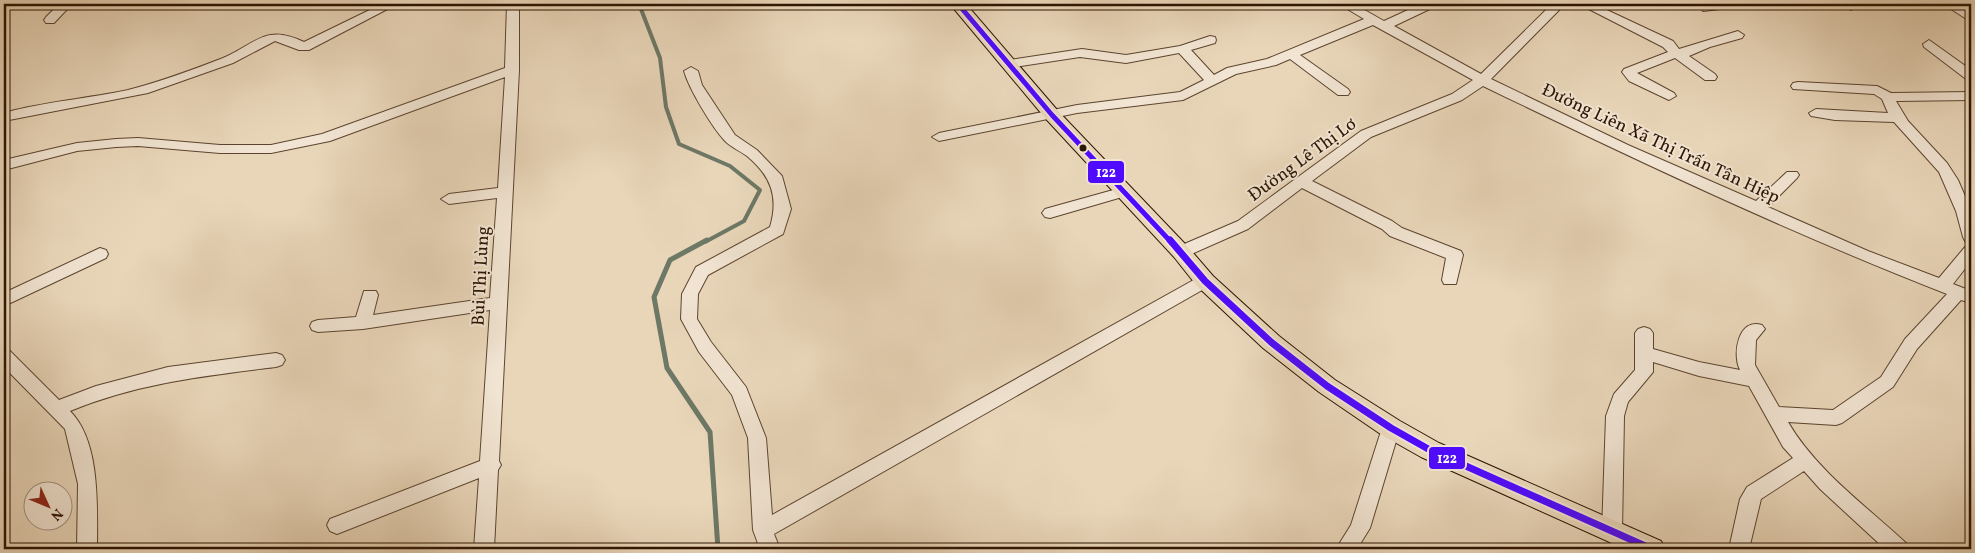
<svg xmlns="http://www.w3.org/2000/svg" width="1975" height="553" font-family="Vollkorn,serif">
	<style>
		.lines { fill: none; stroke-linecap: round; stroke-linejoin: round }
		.stream-far1 { stroke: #6d7866; stroke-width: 4 }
		.stream { stroke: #6d7866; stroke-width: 5 }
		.minor-casing { stroke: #5c442f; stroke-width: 2 }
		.major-casing { stroke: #2d1401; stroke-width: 2 }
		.minor { fill: #f1e4d2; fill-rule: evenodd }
		.major { fill: #e9d6b9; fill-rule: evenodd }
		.bus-1-far1-casing { stroke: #f1e4d2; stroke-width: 8 }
		.bus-1-casing { stroke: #f1e4d2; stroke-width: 11 }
		.bus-1-far1 { stroke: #4f0aff; stroke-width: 5 }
		.bus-1 { stroke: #4f0aff; stroke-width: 7 }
		.bus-dot { fill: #2d1401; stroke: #f1e4d2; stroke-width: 2 }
		.labels { text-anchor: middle; stroke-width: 4; stroke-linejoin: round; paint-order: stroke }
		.street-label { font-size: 18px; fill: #2d1401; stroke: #f1e4d2 }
		.line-badge { stroke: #f1e4d2; stroke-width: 2 }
		.badge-label { font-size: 14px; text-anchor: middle; font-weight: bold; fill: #fff }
	</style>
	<rect width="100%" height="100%" fill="#e9d6b9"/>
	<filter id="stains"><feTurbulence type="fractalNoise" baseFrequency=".004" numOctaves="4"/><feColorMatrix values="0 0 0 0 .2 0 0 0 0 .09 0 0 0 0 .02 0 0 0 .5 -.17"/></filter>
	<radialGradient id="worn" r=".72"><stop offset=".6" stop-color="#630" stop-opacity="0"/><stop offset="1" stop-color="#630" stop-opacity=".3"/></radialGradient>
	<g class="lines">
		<!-- stream-far1 -->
		<path class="stream-far1" d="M639,4L660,58L666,107L679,144L730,166L760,190L744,221L705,242"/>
		<!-- stream -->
		<path class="stream" d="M707,240L670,260L654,297L667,368L710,432L718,549"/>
		<defs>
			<path id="minor" d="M59,4H72L54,23H46L44,20L46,17Z
				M382,4H397L309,50H299L275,41L233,63L148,93L4,121V113L15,110C52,101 91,98 128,90C160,82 192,70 223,58C256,44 265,23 304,42Z
				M507,4H519V70L499,461L501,465L498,470L494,549H474L479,478L337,534L330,531L327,525L330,519L480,461L490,310L363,329L318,332L312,330L310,326L312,322L318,320L356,317L364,291H376L378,295L373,315L490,298L497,198L449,204L441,199L449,194L498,188L505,77L330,141L271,153H220L138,146L116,147L77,151L4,170V160L77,143L116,139L138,138L220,145H271L322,134L505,68Z
				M1339,4H1354L1384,21L1421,4H1436L1434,7L1394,26L1481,74L1552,4H1565L1491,79L1628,145L1756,201L1787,172H1797L1799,175L1797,178L1768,207L1868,251L1939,278L1965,247L1971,246V261L1953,284L1971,291V303L1961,300L1917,349L1893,387L1842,423L1836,425L1788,422C1816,470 1866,506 1906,543L1909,549H1885L1820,489L1804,471L1761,499L1749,549H1729L1740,499L1747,487L1793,458L1783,447L1749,386L1699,376L1653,362V372L1628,402L1624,416L1622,532L1619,538L1612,541L1605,538L1602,532L1606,416L1614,394L1635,370V333L1638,329L1644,327L1650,329L1653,333V349L1699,362L1740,370C1732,355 1738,317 1762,325L1765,329L1756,340L1755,365L1779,407L1833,410L1881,377L1905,339L1947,294C1788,232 1636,160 1483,86L1462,100L1371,137L1312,181L1392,221L1402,228L1461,251L1463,255L1456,284H1444L1442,280L1446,258L1390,236L1382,229L1302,188L1248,229L1187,256H1175L1173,252L1175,248L1238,221L1361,131L1452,94L1473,80L1373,25L1300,55L1348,89L1350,92L1348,95H1338L1290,59L1276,65L1236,74L1183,100L1077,113L939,141L932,137L939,133L1077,105L1180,92L1204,80L1179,53L1126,63L1080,57L1008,68L1001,64L1003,61L1082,49L1126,55L1180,46L1210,36L1215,37L1216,40L1215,43L1191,50L1214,75L1227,68L1267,59L1364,19Z
				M1579,4H1594L1673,41L1679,49L1738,31L1744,35L1742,38L1710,47L1689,56L1715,74L1717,77L1715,80H1705L1675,58L1637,73L1674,93L1676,96L1669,100L1629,81L1622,72L1624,69L1668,52L1663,47Z
				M1709,4H1725L1726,5L1720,9L1703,11L1701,8L1703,5Z
				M1841,4H1856L1857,6L1851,10Z
				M1950,4H1969L1965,7L1971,12V22L1951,9Z
				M1929,40L1971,70V80L1966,79L1924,47L1923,44Z
				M691,67L698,71L702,85L735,135L757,150L782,176L791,209L783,234L708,275L698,294L697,319L711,342L746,387L766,438L772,515L1199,277H1211L1213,281L1211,285L774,534L780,549H760L753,530L748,438L732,395L699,352L681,319L682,294L696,267L770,227C779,197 771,176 747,156C740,151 731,147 725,141C712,127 689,89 684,71Z
				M1798,82L1877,86L1891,93L1971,92V100L1896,101L1908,121L1947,163L1958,180L1971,210V242L1965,241L1963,237L1956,211L1939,172L1894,122L1835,120L1811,116L1809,113L1816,109L1888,113L1882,99L1874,94L1793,89L1791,86L1793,83Z
				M1124,187L1129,189L1131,192L1129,195L1050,218L1045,217L1042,213L1045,209Z
				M100,248L106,250L108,254L106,258L4,306V293Z
				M4,349L10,351L59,400L96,386L168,367L276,353L282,355L285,360L282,365L276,367C204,376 138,383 70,411C101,442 97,508 97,549H77L78,484L65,429L4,367Z
				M1391,421L1398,423L1400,428L1370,528L1357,549H1336L1351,525L1382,428L1384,423Z"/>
			<path id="major" d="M950,4H966L1058,111L1188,247L1213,276L1279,336L1335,380L1400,421L1439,443L1661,541L1665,549H1625L1421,457L1382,435L1319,392L1263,348L1197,286L1174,257L1046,119Z"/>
		</defs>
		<!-- minor casing -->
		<use href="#minor" class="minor-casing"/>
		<!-- major casing -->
		<use href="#major" class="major-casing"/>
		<!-- minor -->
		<use href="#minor" class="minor"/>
		<!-- major -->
		<use href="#major" class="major"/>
		<defs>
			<path id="bus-1-far1" d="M958,4L1052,115L1171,242"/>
			<path id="bus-1" d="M1170,240L1205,281L1271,342L1327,386L1391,428L1430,450L1652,549"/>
		</defs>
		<!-- bus-1-far1 casing -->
		<use href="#bus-1-far1" class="bus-1-far1-casing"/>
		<!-- bus-1 casing -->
		<use href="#bus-1" class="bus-1-casing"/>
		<!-- bus-1-far1 -->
		<use href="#bus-1-far1" class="bus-1-far1"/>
		<!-- bus-1 -->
		<use href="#bus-1" class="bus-1"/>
	</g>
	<!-- markers -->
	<circle class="bus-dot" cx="1083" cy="148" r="4.5"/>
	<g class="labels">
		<!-- street labels -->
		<g class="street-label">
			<text transform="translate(1661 143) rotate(25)" y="6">Đường Liên Xã Thị Trấn Tân Hiệp</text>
			<text transform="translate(1302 159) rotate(-36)" y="6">Đường Lê Thị Lơ</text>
			<text transform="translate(480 276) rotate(-87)" y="6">Bùi Thị Lùng</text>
		</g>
	</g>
	<g class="line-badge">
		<rect x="1087" y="160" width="38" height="24" rx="5" fill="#4f0aff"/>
		<rect x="1428" y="446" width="38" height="24" rx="5" fill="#4f0aff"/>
	</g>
	<g class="badge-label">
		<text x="1106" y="177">122</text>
		<text x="1447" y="463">122</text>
	</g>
	<!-- margin -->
	<rect width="1975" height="553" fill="none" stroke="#e9d6b9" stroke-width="20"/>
	<rect x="5" y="5" width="1965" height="543" fill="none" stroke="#2d1401" stroke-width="2.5"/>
	<rect x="10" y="10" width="1955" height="533" fill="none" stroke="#2d1401"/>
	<!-- north arrow -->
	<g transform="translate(48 506) rotate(134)"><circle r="24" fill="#f1e4d2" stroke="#a3917e"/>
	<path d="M0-4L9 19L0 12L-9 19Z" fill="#8f2418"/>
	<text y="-8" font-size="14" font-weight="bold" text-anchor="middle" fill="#2d1401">N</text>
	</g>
	<rect width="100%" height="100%" filter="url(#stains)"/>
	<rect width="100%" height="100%" fill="url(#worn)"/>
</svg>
